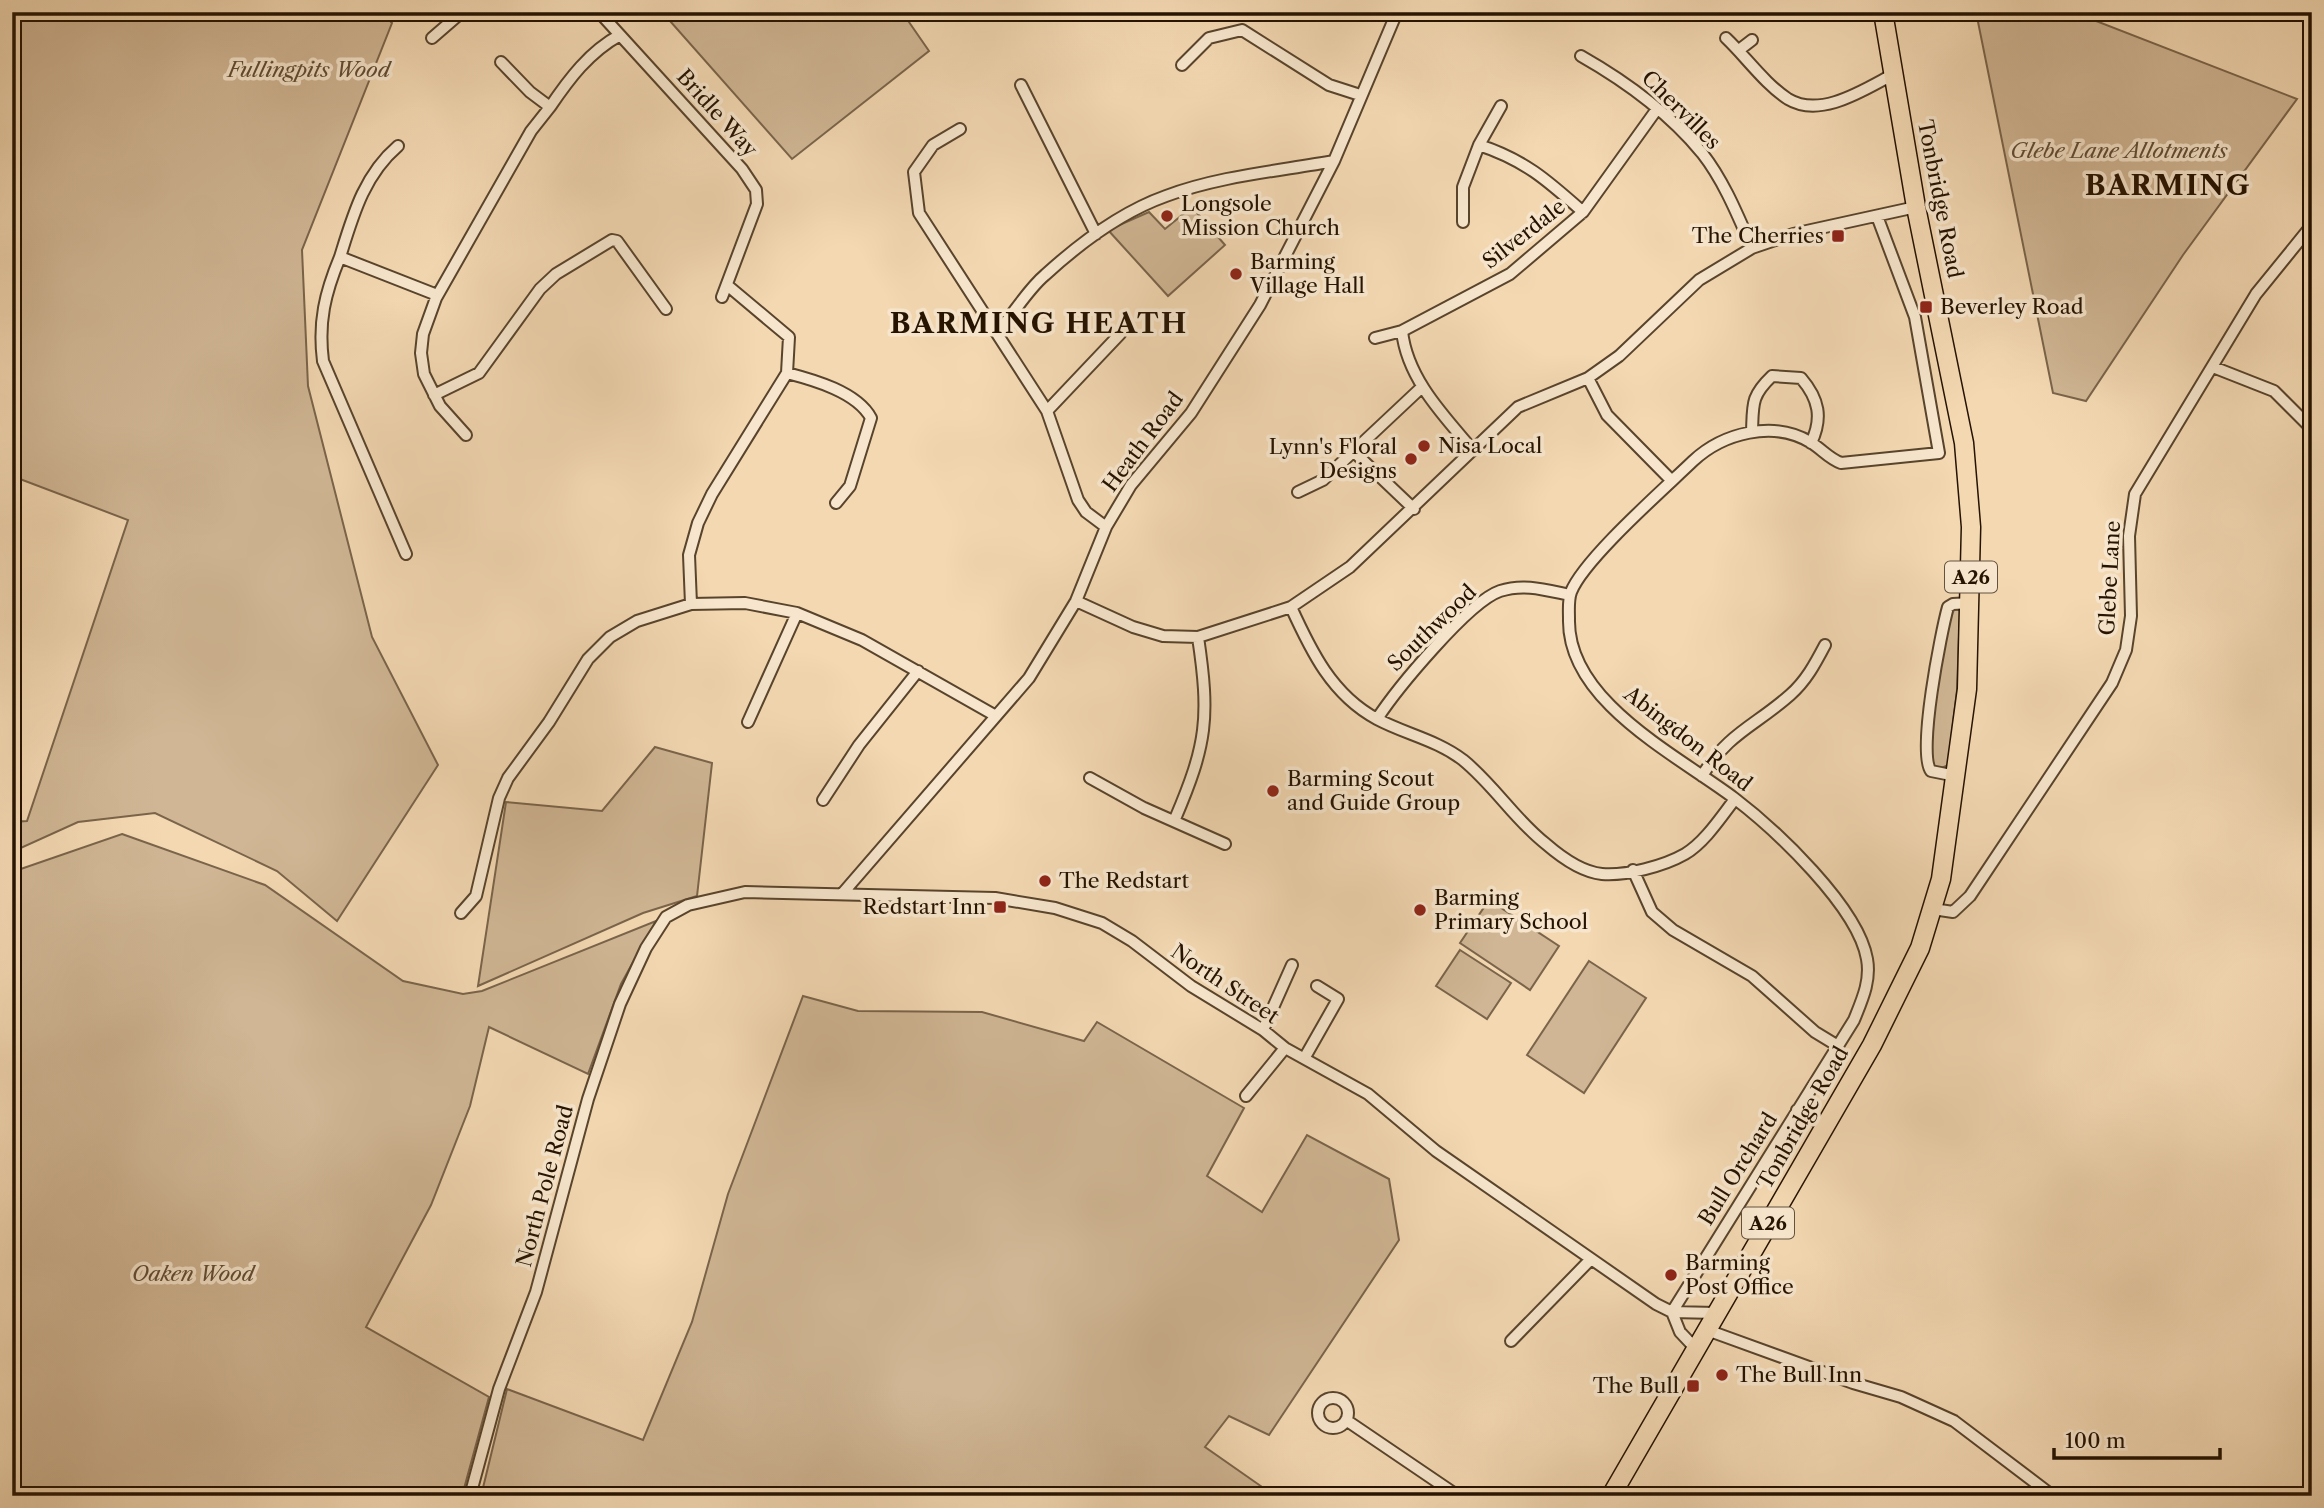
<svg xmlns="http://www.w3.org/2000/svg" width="2324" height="1508" font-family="'Libre Caslon Text',serif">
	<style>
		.green { fill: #d0b694; stroke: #7a644a; stroke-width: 2 }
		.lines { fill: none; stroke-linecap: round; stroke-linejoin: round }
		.minor-casing { stroke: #58442c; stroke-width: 14 }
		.primary-casing { stroke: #251200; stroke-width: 21 }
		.minor { stroke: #f7e6cd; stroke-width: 10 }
		.primary { stroke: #f3d8b2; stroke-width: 18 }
		.poi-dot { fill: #8f2418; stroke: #f7e6cd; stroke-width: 2.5 }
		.labels { text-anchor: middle; stroke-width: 7; stroke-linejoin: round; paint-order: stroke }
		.shield { fill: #f7e6cd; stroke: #64523e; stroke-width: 2 }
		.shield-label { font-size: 19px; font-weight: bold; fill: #251200 }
		.park-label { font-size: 21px; font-style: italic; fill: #614b34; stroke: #f7e6cd }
		.street-label { font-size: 21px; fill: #251200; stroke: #f7e6cd }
		.poi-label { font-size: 21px; fill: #251200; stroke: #f7e6cd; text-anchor: start }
		.district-label { font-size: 28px; font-weight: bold; letter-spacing: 2px; fill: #251200; stroke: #f7e6cd }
	</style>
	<rect width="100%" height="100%" fill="#f3d8b2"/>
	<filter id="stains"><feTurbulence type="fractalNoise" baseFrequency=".00286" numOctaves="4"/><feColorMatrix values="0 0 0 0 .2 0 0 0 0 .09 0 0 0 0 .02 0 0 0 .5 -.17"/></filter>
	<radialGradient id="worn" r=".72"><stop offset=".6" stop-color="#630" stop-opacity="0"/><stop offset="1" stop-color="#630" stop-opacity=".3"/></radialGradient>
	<!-- green -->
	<path class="green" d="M12,12H382L392,23L302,250L308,386L372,637L438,765L337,921L277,871L155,813L78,822L12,852V822L27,821L128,520L12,476Z
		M662,12H902L929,51L792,159Z
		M1976,12H2073L2297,99L2183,255L2086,401L2053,393Z
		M1192,207L1225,245L1168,296L1108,230L1149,212L1165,229Z
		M1954,608L1960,610L1957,690L1948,765L1940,769L1932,766C1924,722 1942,658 1950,613Z
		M655,747L712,763L697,896L643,913L478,986L506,802L602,811Z
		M122,834L265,885L403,981L463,994L482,991L656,921L621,984L588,1074L489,1027L470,1106L431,1205L366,1327L489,1397L462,1496H12V872Z
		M1489,900L1559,946L1530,990L1460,943Z
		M1460,950L1511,983L1487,1019L1436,986Z
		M1589,961L1646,998L1584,1093L1527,1055Z
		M803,996L858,1011L982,1012L1084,1041L1097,1022L1244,1108L1207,1176L1262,1212L1307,1135L1389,1179L1399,1240L1269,1435L1229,1416L1205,1447L1275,1496H481L507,1389L643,1440L692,1322L728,1194Z"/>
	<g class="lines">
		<defs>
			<path id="minor" d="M599,12L742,169L756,190L757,204L722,297
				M432,38L462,12
				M1726,38C1746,57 1765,84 1788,99C1821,119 1865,89 1894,74
				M1739,50L1752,40
				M1581,56C1625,81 1669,113 1702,153C1724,181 1738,216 1752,248
				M501,62L530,92L550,107C569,79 589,52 620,35
				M1182,65L1209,38L1242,30L1329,85L1360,95
				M1021,85L1096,234
				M960,129L933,145L914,172L919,213L1047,411L1078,500L1086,512L1106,527
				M1479,145C1525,160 1548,181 1583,212
				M398,146C364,175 353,215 340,257L437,295
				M1463,222V187L1479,145L1501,106
				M340,257C325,293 318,322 323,361L406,554
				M1402,331C1407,378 1443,415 1472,449
				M997,333C1013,315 1027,290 1045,275C1080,243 1121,212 1166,196C1219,176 1279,171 1334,161
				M1375,338L1402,331L1510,274L1583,212L1657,109
				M2213,367L2274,391L2312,429
				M787,373C814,380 857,392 871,418L850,486L836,503
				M1588,378L1607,415L1672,481
				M434,395L479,373L540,289L556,274L612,240L617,241L666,309
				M1047,411L1120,334
				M1752,432C1753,404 1751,396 1772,376L1801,378C1819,399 1823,418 1811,443
				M466,435L440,406L424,374L421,353L423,334L436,298L531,131L550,107
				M1353,451L1414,509
				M1298,492L1323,480L1422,387
				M1076,601L1133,627L1163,636L1198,637L1291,607L1350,567L1518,407L1588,378L1619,356L1699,280L1752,248L1793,234L1916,207
				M691,604L689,555L698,523L712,494L787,373L789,337L727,285
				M1291,607C1311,651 1332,695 1377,719C1405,734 1437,740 1463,760C1494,785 1515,820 1546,844C1561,857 1582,872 1602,874C1626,876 1664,866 1685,854C1705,842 1721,817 1735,799
				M1377,719C1396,690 1468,602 1500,591C1524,583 1546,590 1570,595
				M748,722L797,613
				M1702,776C1728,733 1755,726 1790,695C1806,681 1815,664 1825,645
				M1956,776L1931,771C1917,754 1941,632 1948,607L1953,604L1971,603
				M1090,778L1144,808L1225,844
				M823,800L859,745L918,671
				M1175,819C1207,744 1210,718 1198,637
				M1633,870L1652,912L1673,930L1752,976L1815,1032L1838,1046
				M842,894L1029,678L1076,601L1106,527L1131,485L1191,413L1260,305L1334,161L1397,12
				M1933,909L1953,912L1970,896L2112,683L2126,650L2131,616L2129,536L2135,494L2256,294L2312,225
				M461,913L476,896L499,798L508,778L549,722L588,659L610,637L637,621L691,604L745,603L797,613L862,640L996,716
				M1263,1030L1292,965
				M1305,1057L1338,999L1317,986
				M1246,1096L1285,1048
				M1797,1110L1825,1126
				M1672,1312L1854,1020C1862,1000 1871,981 1867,959C1858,907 1776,830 1734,798C1677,755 1567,701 1569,619C1569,610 1568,600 1571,592C1584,559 1664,489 1693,461C1723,433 1773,420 1810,442C1822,449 1828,458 1841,463L1939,453L1915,317L1877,216
				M1672,1312L1680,1332L1696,1349
				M1707,1330L1853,1383L1901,1397L1954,1421L2053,1496
				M1511,1341L1591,1259
				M1318 1413a15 15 0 1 1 30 0a15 15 0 1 1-30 0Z
				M1346,1420L1458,1496
				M470,1496L499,1389L536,1292L588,1099L620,1004L646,948L666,917L688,905L745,892L995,898L1055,908L1102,923L1132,941L1191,986L1263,1030L1285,1048L1368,1094L1436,1151L1656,1304L1672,1312L1716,1313"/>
			<path id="primary" d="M1611,1496L1872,1045L1920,948L1941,879L1967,689L1971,527L1964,443L1916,207L1883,12"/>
		</defs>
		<!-- minor casing -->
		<use href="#minor" class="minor-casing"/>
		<!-- primary casing -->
		<use href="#primary" class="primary-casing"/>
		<!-- minor -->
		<use href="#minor" class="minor"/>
		<!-- primary -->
		<use href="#primary" class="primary"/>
	</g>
	<!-- markers -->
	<g class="poi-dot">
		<circle cx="1167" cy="216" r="7"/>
		<rect x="1831" y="229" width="14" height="14" rx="3.5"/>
		<circle cx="1236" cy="274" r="7"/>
		<rect x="1919" y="300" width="14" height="14" rx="3.5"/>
		<circle cx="1424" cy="446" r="7"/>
		<circle cx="1411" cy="459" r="7"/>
		<circle cx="1273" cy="791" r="7"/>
		<circle cx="1045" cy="881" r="7"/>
		<rect x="993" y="900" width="14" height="14" rx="3.5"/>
		<circle cx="1420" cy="910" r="7"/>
		<circle cx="1671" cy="1275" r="7"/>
		<circle cx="1722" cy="1375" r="7"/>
		<rect x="1686" y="1379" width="14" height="14" rx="3.5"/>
	</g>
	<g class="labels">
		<!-- shield labels -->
		<g class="shield">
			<rect x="1945" y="561.5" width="52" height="31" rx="5"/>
			<rect x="1742" y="1207.5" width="52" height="31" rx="5"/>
		</g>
		<g class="shield-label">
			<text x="1971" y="584">A26</text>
			<text x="1768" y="1230">A26</text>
		</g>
		<!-- park labels -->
		<g class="park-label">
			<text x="309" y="77">Fullingpits Wood</text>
			<text x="2119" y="158">Glebe Lane Allotments</text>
			<text x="193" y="1281">Oaken Wood</text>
		</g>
		<!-- street labels -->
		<g class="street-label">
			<text transform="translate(1681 110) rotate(45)" y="7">Chervilles</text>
			<text transform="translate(717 113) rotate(48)" y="7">Bridle Way</text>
			<text transform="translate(1940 199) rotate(79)" y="7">Tonbridge Road</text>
			<text transform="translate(1524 234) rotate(-38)" y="7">Silverdale</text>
			<text transform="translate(1143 442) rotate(-53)" y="7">Heath Road</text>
			<text transform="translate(2110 578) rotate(-87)" y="7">Glebe Lane</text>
			<text transform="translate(1432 628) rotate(-44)" y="7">Southwood</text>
			<text transform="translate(1688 739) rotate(38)" y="7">Abingdon Road</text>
			<text transform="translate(1225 984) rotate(34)" y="7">North Street</text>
			<text transform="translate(1803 1118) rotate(-60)" y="7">Tonbridge Road</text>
			<text transform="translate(1738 1169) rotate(-58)" y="7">Bull Orchard</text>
			<text transform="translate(545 1186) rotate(-75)" y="7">North Pole Road</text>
		</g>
		<!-- poi labels -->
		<g class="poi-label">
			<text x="1181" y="211">Longsole<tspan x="1181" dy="24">Mission Church</tspan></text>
			<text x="1824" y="243" text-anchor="end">The Cherries</text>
			<text x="1250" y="269">Barming<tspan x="1250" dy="24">Village Hall</tspan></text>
			<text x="1940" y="314">Beverley Road</text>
			<text x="1438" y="453">Nisa Local</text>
			<text x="1397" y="454" text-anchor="end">Lynn's Floral<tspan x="1397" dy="24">Designs</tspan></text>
			<text x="1287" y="786">Barming Scout<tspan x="1287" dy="24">and Guide Group</tspan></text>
			<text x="1059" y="888">The Redstart</text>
			<text x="1434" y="905">Barming<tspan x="1434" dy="24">Primary School</tspan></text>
			<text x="986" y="914" text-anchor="end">Redstart Inn</text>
			<text x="1685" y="1270">Barming<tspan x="1685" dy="24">Post Office</tspan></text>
			<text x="1736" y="1382">The Bull Inn</text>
			<text x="1679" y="1393" text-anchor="end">The Bull</text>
		</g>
		<!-- district labels -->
		<g class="district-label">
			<text x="2168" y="195">BARMING</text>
			<text x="1039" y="333">BARMING HEATH</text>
		</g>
	</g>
	<!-- margin -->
	<rect width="2324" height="1508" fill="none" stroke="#f3d8b2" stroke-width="42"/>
	<rect x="14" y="14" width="2296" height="1480" fill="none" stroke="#251200" stroke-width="3.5"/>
	<rect x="21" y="21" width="2282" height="1466" fill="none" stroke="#251200" stroke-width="2"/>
	<!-- scale -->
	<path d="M2054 1448v10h166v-10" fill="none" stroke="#251200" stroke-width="3.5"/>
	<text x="2065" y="1448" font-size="21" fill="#251200" stroke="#f7e6cd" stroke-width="5" paint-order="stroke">100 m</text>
	<rect width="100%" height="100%" filter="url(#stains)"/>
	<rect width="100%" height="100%" fill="url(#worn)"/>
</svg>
